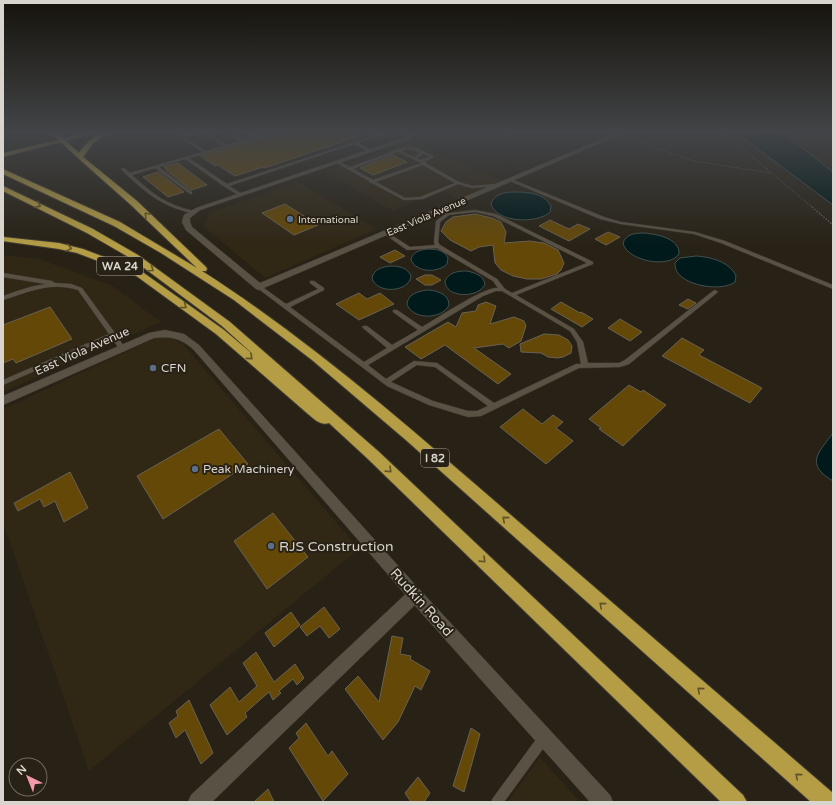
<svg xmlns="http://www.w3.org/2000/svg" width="836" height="805" font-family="'Varela Round',sans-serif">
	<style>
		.built { fill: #302715 }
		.water { fill: #00191a; stroke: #415150 }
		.building { fill: #644808; stroke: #696154 }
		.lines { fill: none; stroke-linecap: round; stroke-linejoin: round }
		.service-casing { stroke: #413b33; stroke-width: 1 }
		.minor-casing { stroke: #413b33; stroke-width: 1 }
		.tertiary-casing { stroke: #413b33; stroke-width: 1 }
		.primary-casing { stroke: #413b33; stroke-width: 1 }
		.motorway-casing { stroke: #413b33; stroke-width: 2 }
		.path-far1 { stroke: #635d53; stroke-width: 1; stroke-dasharray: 1 1; stroke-linecap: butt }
		.path { stroke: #635d53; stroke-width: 1.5; stroke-dasharray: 1.5 1.5; stroke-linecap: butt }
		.service { fill: #585144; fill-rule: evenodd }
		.minor { fill: #585144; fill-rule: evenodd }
		.tertiary { fill: #585144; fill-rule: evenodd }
		.primary { fill: #8f7f44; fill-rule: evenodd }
		.motorway { fill: #b49d44; fill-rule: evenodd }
		.oneway { stroke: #605328 }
		.service-dot { fill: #5c6f8a; stroke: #282216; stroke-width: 1.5 }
		.labels { text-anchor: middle; stroke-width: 4; stroke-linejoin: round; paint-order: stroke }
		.far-street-label { font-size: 10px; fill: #d9d4cd; stroke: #282216 }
		.far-poi-label { font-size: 10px; fill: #d9d4cd; stroke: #282216; text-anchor: start }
		.shield { fill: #282216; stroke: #a49f96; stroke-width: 1 }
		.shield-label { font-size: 11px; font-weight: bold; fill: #d9d4cd }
		.street-label { font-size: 12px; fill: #d9d4cd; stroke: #282216 }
		.poi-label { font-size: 12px; fill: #d9d4cd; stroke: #282216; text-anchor: start }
		.near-poi-label { font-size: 14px; fill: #d9d4cd; stroke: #282216; text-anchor: start }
		.near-street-label { font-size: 14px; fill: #d9d4cd; stroke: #282216 }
	</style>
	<rect width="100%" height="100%" fill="#282216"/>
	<!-- built -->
	<path class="built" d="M412,142L508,183L464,202L440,191L393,211L324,172Z
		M298,182L377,229L265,278L203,226L211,212Z
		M3,255L39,259L111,285L161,322L3,392Z
		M169,337L183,344L359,549L89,771L3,522V409L156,338Z
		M540,757L580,802H507Z"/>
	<!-- water -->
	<path class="water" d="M735,132H782L833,172V205Z
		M514,192C527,192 546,193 551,207L550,212C538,224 496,223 491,204C494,194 505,192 514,192Z
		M644,233C656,234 680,238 679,254C669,269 627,261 623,243C626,234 635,233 644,233Z
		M428,249C436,249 444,250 448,258L447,264C438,273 417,273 411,260C412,252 420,250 428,249Z
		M696,256C710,257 729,261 736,276L735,282C721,293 673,285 675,263L680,258Z
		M391,266C399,266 408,268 411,276C409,293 376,294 372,278C374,269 382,267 391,266Z
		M467,271C475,273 483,275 485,284C479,299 445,298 445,281C449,272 458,271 467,271Z
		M426,290C435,290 449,293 449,305C442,320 412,320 407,304C408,294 417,292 426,290Z
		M833,433V481C804,464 819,452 833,433Z"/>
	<!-- building -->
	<path class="building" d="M284,132H365V134L265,168L263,167L235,176L218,165L215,166L200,156Z
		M393,155L407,162L373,175L360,168Z
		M178,163L207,185L191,190L166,170H167L164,167Z
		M158,172L184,192L168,197L143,177Z
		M285,204L318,225L294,235L262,213Z
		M475,214L492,218L501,222L506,232L504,243L530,241L544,243L558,250L564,263L561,270L557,274L541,279H527L513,276L501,270L495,263L493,245L479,247L471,251L450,240L441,231L446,222L453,217Z
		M550,220L569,229L578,224L590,229L569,241L539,226Z
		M608,232L620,237L606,245L595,239Z
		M395,250L405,256L390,263L380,257Z
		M425,275H432L441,280L432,285H425L416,279Z
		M359,293L367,299L380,293L394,304L359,320L336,304Z
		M688,299L696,303L688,309L679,305Z
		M486,302L496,306L490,324L514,317L524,321L526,326L521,341L509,348L503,344L474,348L511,374L498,384L445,345L421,359L405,347L448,322L456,327L462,313L476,311L478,305Z
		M561,302L580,313L581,312L593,319L582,327L551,309Z
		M50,307L72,339L16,363L13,359L3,363V325Z
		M620,319L642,332L630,341L608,328Z
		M544,334L559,335L568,340L572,346L571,353L563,357L558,358L548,357L541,353L521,352L520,344Z
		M682,338L704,350L699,355L762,388L750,403L662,356Z
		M629,385L641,392L643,390L666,405L623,446L599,429L601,428L589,419Z
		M523,409L542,424L553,415L563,422L556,428L573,441L546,464L500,427Z
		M219,429L248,464L163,519L137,476Z
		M70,472L88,508L64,522L55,501L44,507L40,499L18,511L14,503Z
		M273,513L308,557L267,589L234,541Z
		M324,607L340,629L329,638L320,626L307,636L300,627Z
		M291,612L300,625L274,647L265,633Z
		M392,636L403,638L400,654L411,656L410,659L430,671L421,690L415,686L398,722L383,740L345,689L358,676L379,702Z
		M256,652L274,682L295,664L304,678L297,685L293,679L279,691L281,693L273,700L269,692L245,713L247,717L227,735L210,705L230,687L239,702L257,686L243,663Z
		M189,700L213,753L201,764L185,730L176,738L169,723L178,716L176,711Z
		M306,723L328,756L332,751L348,774L323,801L289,748L299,738L296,733Z
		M471,728L480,734L464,792L453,786Z
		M418,777L430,793L424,802H411L405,793Z
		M268,789L274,802H254Z"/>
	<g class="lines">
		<defs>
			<path id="service" d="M195,132H201L184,137L206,151L224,146L202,132H206L227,145L240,141L224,132H229L244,140L253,137L244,132H249L257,136L272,132H278L258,139L189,158L227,184L379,134L375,132H380L384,134L358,143L372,150V152H370L354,144L229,186L242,194V196H240L225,187L185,159L159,167L192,192V194H190L155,168L132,175C153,194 166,205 194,211V212L192,213C162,207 142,190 121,169L124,168L130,173L203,152L179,137Z
				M405,147L416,148L433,156V158L423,162H426L427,164L459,182L472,186L497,184L499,185L497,186L472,188L458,184L423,199L404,200L372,183H370L369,181L335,162L338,161L350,167ZM405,149H411L421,153L414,157L401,151ZM398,152L421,163L373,180L353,169ZM424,154L429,157L420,160L417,158ZM423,165L455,183L420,197L405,198L376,182Z
				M511,179L604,217L621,222L695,232L725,241L833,285V289L721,243L694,234L621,224L600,219L510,181L509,180Z
				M438,209H442L449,213L475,210L496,214L593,262V264L516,295L574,329L583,342L588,363H619L625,360L713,291L715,290L718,292L629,364L620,367L579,368L481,416L468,417L429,405L387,386L256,287L259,285L261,286L286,304L318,289L310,283V281H314L324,288V290L290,307L364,362L387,348L363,328L362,327L363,326H367L392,345L418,330L393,312V310H397L422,327C436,319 485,286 498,288L493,281L437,248L407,250L383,233L387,232L410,247L435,245L434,242L436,221L445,214L438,211ZM475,212L493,216L587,263L512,293L505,289L497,279L440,245L438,242L440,222L449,215ZM496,291H502L570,331L577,342L581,364H576L494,403L437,363L414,361L386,379L368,365L483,296ZM417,365L435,367L488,406L477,411H468L433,401L391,382Z
				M3,273L52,281L55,283L71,284L82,288L115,333L125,348L124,350H120L111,337L3,385V380L109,334L78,290C50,281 29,292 3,300V296C17,291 31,286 46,284L3,277Z
				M544,732L548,734L550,738L548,742L504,802H491L493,798L540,734Z"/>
			<path id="minor" d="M407,132H413L414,135L407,140L200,210L190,218V222L192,227L260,283L614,134L619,135L259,290L256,289L186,230L182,222L184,215L196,208L403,138L408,134Z
				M415,588L420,590L422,595L420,600L212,802H188L191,795L410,590Z"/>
			<path id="tertiary" d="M165,330L184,334L199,345L420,590L610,795L613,802H590L410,600L193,349C180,338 170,336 154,338L3,405V396L149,333Z"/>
			<path id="primary" d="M91,132H101L3,157V153Z"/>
			<path id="motorway" d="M50,132H56L79,153C87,142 96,132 110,132L93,143L83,157L137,201L206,267L207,269L206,271H202C313,342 412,430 512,516C619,608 726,701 833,793V802H811L407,441L312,360L234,300L161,253L114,226L3,174V169L5,170L120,222L197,268L131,205L78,158Z
				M3,186L93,229L138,255L230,322L378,451L743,795L747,802H721L368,459L329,423C321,426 314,419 308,414L216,334L135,275L77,253L59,249L3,241V237L59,243L83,249L141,271L224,330L256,357L222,326L132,259L87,233L3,191Z"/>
		</defs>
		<!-- service casing -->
		<use href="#service" class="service-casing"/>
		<!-- minor casing -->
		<use href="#minor" class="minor-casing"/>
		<!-- tertiary casing -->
		<use href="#tertiary" class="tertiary-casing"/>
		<!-- primary casing -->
		<use href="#primary" class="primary-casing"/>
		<!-- motorway casing -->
		<use href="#motorway" class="motorway-casing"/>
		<!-- path-far1 -->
		<path class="path-far1" d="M723,132L813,208
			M623,137L694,161L771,173"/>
		<!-- path -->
		<path class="path" d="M812,207L833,225"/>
		<!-- service -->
		<use href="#service" class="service"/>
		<!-- minor -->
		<use href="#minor" class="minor"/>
		<!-- tertiary -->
		<use href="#tertiary" class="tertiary"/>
		<!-- primary -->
		<use href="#primary" class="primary"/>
		<!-- motorway -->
		<use href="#motorway" class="motorway"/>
	</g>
	<!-- one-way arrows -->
	<defs><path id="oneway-chevron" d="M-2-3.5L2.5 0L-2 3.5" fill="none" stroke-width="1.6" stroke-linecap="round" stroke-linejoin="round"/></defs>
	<g class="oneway">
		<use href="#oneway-chevron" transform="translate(38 205) rotate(26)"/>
		<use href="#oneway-chevron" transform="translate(147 215) rotate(-135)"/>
		<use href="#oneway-chevron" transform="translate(69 248) rotate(13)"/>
		<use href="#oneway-chevron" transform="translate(151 269) rotate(35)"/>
		<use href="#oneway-chevron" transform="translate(184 306) rotate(36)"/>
		<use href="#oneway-chevron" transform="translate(250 357) rotate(41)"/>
		<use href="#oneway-chevron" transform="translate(389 470) rotate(44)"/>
		<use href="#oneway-chevron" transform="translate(505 519) rotate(-139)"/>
		<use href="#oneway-chevron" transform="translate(483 560) rotate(44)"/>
		<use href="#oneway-chevron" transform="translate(602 605) rotate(-139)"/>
		<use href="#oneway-chevron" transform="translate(700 690) rotate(-139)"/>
		<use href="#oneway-chevron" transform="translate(798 776) rotate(-139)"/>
	</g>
	<!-- sky -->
	<linearGradient id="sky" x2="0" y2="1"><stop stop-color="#16130c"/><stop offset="0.54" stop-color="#424447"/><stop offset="1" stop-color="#424447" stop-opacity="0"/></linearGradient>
	<rect width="836" height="245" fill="url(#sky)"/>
	<!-- markers -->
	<g class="service-dot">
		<circle cx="290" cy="219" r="4"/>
		<circle cx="153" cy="368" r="4"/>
		<circle cx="195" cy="469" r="4"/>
		<circle cx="271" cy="546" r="4"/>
	</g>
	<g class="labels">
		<!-- far-street labels -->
		<g class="far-street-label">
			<text transform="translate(426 216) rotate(-23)" y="4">East Viola Avenue</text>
		</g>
		<!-- far-poi labels -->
		<g class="far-poi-label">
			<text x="298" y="223">International</text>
		</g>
		<!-- shield labels -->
		<g class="shield">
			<rect x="97" y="257" width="46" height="18" rx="3"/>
			<rect x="421" y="449" width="28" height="18" rx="3"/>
		</g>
		<g class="shield-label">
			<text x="120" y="270">WA 24</text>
			<text x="435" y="462">I 82</text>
		</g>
		<!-- street labels -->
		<g class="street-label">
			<text transform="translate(82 351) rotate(-24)" y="4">East Viola Avenue</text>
		</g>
		<!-- poi labels -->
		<g class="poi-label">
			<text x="161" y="372">CFN</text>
			<text x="203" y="473">Peak Machinery</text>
		</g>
		<!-- near-poi labels -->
		<g class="near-poi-label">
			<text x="279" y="551">RJS Construction</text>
		</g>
		<!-- near-street labels -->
		<g class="near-street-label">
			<text transform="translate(422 602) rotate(48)" y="5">Rudkin Road</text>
		</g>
	</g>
	<!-- border -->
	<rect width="836" height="805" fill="none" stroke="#d9d4cd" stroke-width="8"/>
	<!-- north arrow -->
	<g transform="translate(28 777) rotate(317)"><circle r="19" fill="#282216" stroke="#6f695f"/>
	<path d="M0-3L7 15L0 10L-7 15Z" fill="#f39aaa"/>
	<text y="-6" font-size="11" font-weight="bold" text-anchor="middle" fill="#d9d4cd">N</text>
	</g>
</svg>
